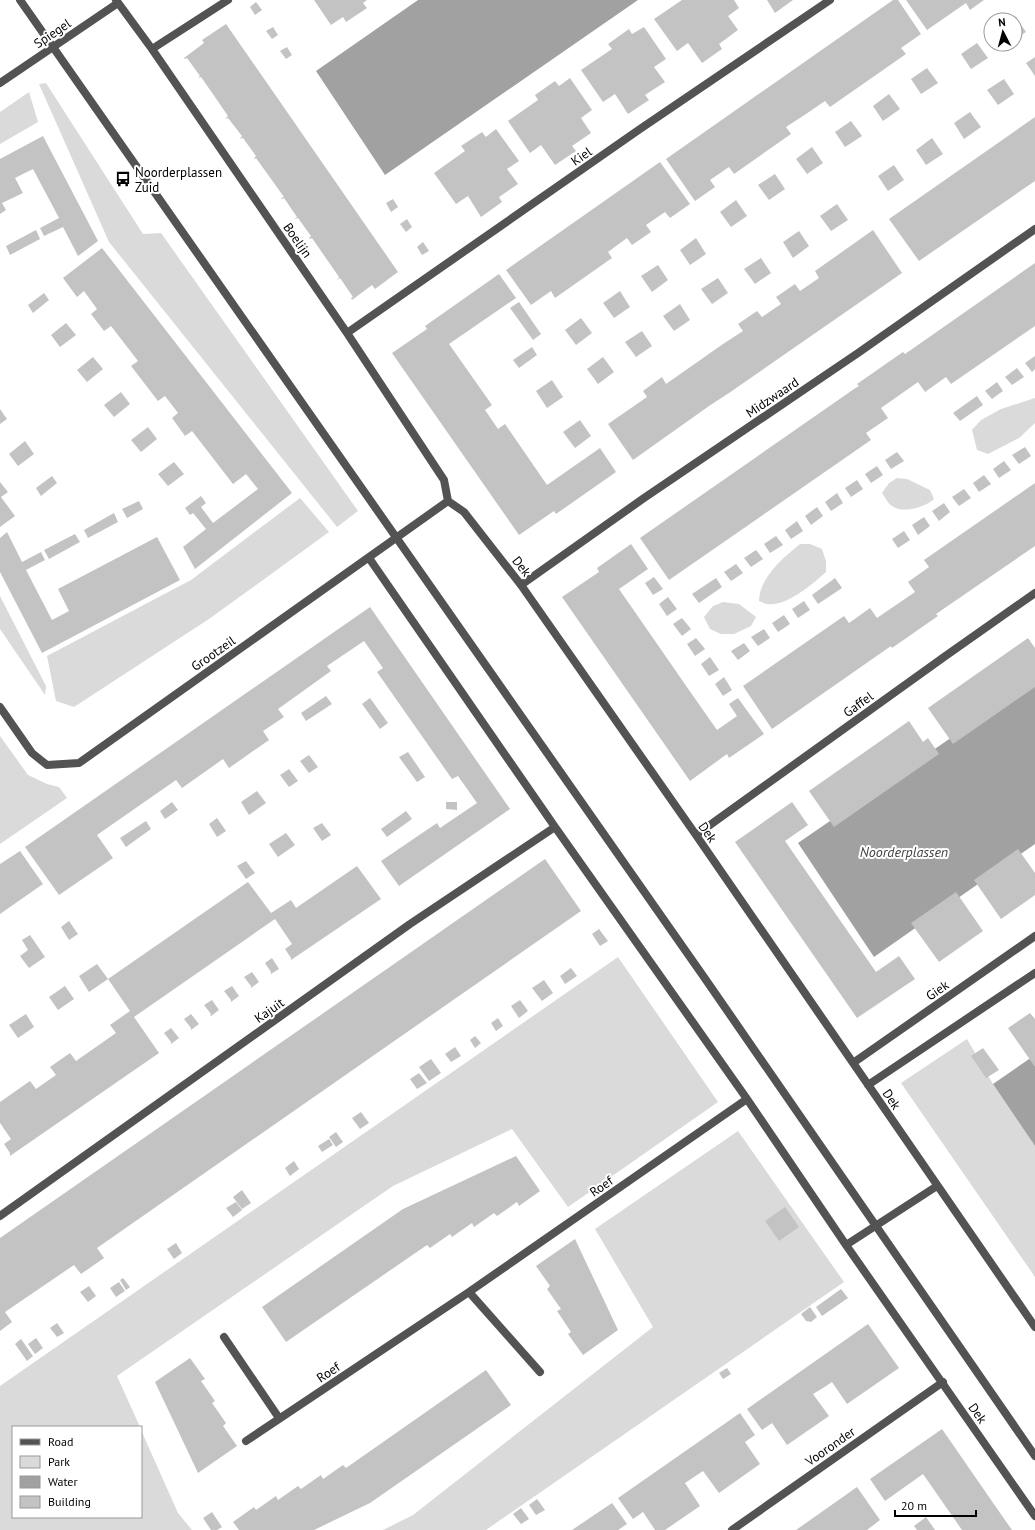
<svg xmlns="http://www.w3.org/2000/svg" width="1035" height="1530" font-family="'PT Sans',sans-serif">
	<style>
		.green { fill: #dadada }
		.water { fill: #a1a1a1 }
		.building { fill: #c3c3c3 }
		.lines { fill: none; stroke-linecap: round; stroke-linejoin: round }
		.service { stroke: #535353; stroke-width: 8 }
		.minor { stroke: #535353; stroke-width: 8 }
		.labels { text-anchor: middle; stroke-width: 4; stroke-linejoin: round; paint-order: stroke }
		.street-label { font-size: 13px; fill: #000; stroke: #fff }
		.poi-label { font-size: 13px; fill: #000; stroke: #fff; text-anchor: start }
		.water-label { font-size: 14px; font-style: italic; fill: #424242; stroke: #fff }
	</style>
	<rect width="100%" height="100%" fill="#fff"/>
	<!-- green -->
	<path class="green" d="M46,83L143,234L161,233L358,511L337,527L109,242L39,84Z
		M29,92L38,122L0,144V112Z
		M1035,398V423L1019,438L988,454L977,450L972,430L981,420L1001,409Z
		M897,478L907,479L930,490L934,499C926,507 902,514 892,506C888,504 885,497 882,493L889,483Z
		M300,498L329,532L209,619L74,707L56,701L47,656L191,580Z
		M800,544H810L822,549L826,561V572C814,583 786,607 768,604C765,604 762,602 759,601C759,578 783,558 800,544Z
		M0,596L46,686L45,695L0,629Z
		M723,602L739,604L756,617L751,626L734,634H721L710,629L704,617L713,606Z
		M0,736L28,775L47,784L59,787L67,798L0,844Z
		M618,957L718,1102L568,1207L512,1129L393,1186L117,1376L140,1427H13V1517H141V1430L178,1513L192,1530H0V1386Z
		M967,1039L993,1084L1035,1146V1277L901,1083Z
		M738,1131L844,1282L486,1530H383L413,1515L653,1327L595,1229Z"/>
	<!-- water -->
	<path class="water" d="M418,0H638L385,175L316,71Z
		M1035,680V844L874,957L798,843Z
		M1035,1055V1146L993,1084Z"/>
	<!-- building -->
	<path class="building" d="M314,0H367L363,3L367,8L346,22L343,17L331,25Z
		M682,0H734L739,8L728,16L738,30L719,44L722,49L702,63L688,43L677,51L654,19Z
		M767,0H793L775,13Z
		M893,0H898L921,34L901,48L906,54L830,107L825,101L806,114L786,127L791,134L734,174L729,167L710,180L715,187L695,201L666,159Z
		M906,0H984L970,10L966,3L927,30Z
		M256,2L262,10L255,15L250,7Z
		M1015,16L1026,32L1015,39V20H1010Z
		M226,24L398,272L375,289L372,285L352,300L351,298L353,297L340,278L337,280L339,277L312,238L310,239L309,238L311,236L298,218L294,219L297,217L284,198L282,199L281,198L284,197L256,158L255,159L254,158L256,156L243,138L240,139L242,136L228,118L225,119L228,116L215,97L201,77L198,78L200,76L187,58L185,59L184,58L204,43L202,40Z
		M273,27L278,35L272,39L266,31Z
		M644,27L666,59L654,67L665,82L645,95L649,100L628,114L615,94L603,102L581,70L612,49L608,44L629,29L632,34Z
		M977,43L988,58L971,69L961,54Z
		M287,47L292,55L286,59L280,51Z
		M1035,57V76L1026,63Z
		M927,68L938,83L921,94L911,79Z
		M570,78L592,110L581,118L591,133L572,146L576,151L555,165L541,145L530,153L508,121L538,100L535,95L555,81L559,86Z
		M1004,79L1014,94L998,105L987,90Z
		M889,94L900,109L883,121L873,106Z
		M970,112L981,127L964,139L954,123Z
		M1035,117V181L919,261L889,219Z
		M851,121L862,136L845,147L835,132Z
		M496,129L519,161L507,169L518,184L499,197L502,202L481,217L468,196L456,204L434,173L465,151L461,146L482,132L486,137Z
		M43,136L98,241L78,256L63,227L44,236L40,228L59,218L33,169L15,178L23,193L2,203L6,210L0,214V159Z
		M932,138L943,154L926,165L916,150Z
		M812,147L823,163L807,174L796,159Z
		M660,162L690,204L670,218L665,212L646,225L651,232L632,245L627,238L608,252L612,258L555,298L551,291L531,305L506,270Z
		M894,165L904,180L888,191L878,176Z
		M775,174L785,189L769,200L758,185Z
		M393,199L398,207L391,212L386,203Z
		M736,200L747,216L731,227L720,212Z
		M837,204L848,220L831,231L820,216Z
		M407,219L412,227L406,232L400,224Z
		M36,230L40,239L10,255L6,246Z
		M873,230L902,273L729,393L709,406L633,460L608,424L647,397L643,391L662,377L666,384L723,344L743,331L738,324L757,311L762,317L781,304L776,297L795,284L800,291L819,278L815,271Z
		M799,231L809,246L793,258L783,242Z
		M696,238L706,254L690,265L680,250Z
		M423,242L429,251L422,255L417,247Z
		M102,248L292,493L195,569L183,547L206,529L193,513L190,515L185,508L201,496L206,503L201,507L213,523L258,489L246,474L233,484L192,431L185,436L172,418L178,413L165,396L158,401L131,366L138,361L111,326L104,331L91,314L97,309L84,291L77,297L63,278Z
		M761,258L771,273L755,284L744,269Z
		M1035,263V326L951,384L946,377L925,392L918,382L881,408L888,418L866,433L871,440L669,580L640,538L854,389L859,386L857,384L903,352L905,354Z
		M658,265L668,280L652,292L641,276Z
		M499,274L516,298L449,344L492,405L485,410L498,429L505,424L547,485L600,448L616,472L556,514L554,511L519,535L392,353L427,329L425,326Z
		M718,278L728,293L712,304L701,289Z
		M620,291L630,307L614,318L603,303Z
		M44,293L49,300L33,313L28,305Z
		M519,302L541,334L533,340L510,308Z
		M680,304L690,320L674,331L663,316Z
		M581,318L592,333L576,345L565,330Z
		M66,323L76,335L60,347L51,335Z
		M642,331L652,346L636,357L625,342Z
		M532,347L537,355L519,368L513,360Z
		M1035,356V369L1032,372L1025,363Z
		M93,357L103,369L87,382L77,370Z
		M603,357L614,372L598,384L587,369Z
		M1017,368L1024,377L1012,385L1005,377Z
		M552,380L563,397L547,408L536,391Z
		M997,382L1003,391L992,399L985,391Z
		M121,392L130,404L114,417L104,405Z
		M977,396L983,405L960,421L953,413Z
		M0,409L7,419L0,424Z
		M580,420L591,436L575,448L563,432Z
		M148,427L157,439L141,452L131,440Z
		M25,441L34,454L18,466L9,454Z
		M1025,447L1031,456L1019,464L1012,455Z
		M897,452L904,461L891,469L885,460Z
		M1004,461L1011,470L999,478L993,469Z
		M174,462L184,474L168,486L158,474Z
		M877,466L883,475L871,483L865,474Z
		M984,475L991,484L979,492L973,483Z
		M52,476L57,483L41,496L36,488Z
		M857,480L863,489L851,497L845,488Z
		M0,482L8,492L1,497L15,516L0,527Z
		M1035,483V546L936,614L938,616L892,648L891,646L772,729L743,686L844,616L849,623L870,608L877,618L915,592L908,582L929,567L924,560Z
		M964,489L971,498L959,506L952,497Z
		M837,493L843,503L831,511L825,502Z
		M139,501L143,509L127,518L122,509Z
		M944,503L950,512L939,521L932,511Z
		M817,507L823,516L811,525L805,516Z
		M114,513L118,522L88,538L84,530Z
		M924,517L930,526L918,535L912,525Z
		M797,521L803,531L791,539L785,530Z
		M904,531L910,540L898,548L892,539Z
		M7,532L22,562L41,552L45,560L26,570L52,620L69,611L58,589L157,537L180,580L42,653L0,572V538Z
		M75,534L80,542L49,559L44,550Z
		M776,536L783,545L770,553L764,544Z
		M631,544L648,569L619,589L689,690L717,730L737,716L729,704L738,698L764,734L729,758L727,754L690,781L562,597L599,572L597,568Z
		M756,550L763,559L751,567L744,558Z
		M736,564L743,573L731,581L724,572Z
		M654,577L663,589L653,595L645,583Z
		M716,578L722,587L699,603L692,594Z
		M835,578L842,588L818,604L812,595Z
		M668,597L677,609L667,616L659,604Z
		M804,601L810,610L798,618L792,609Z
		M370,607L510,809L399,886L381,861L437,823L440,828L477,803L458,776L452,779L377,672L383,668L364,641L327,666L331,671L278,709L284,717L263,731L269,740L229,768L223,759L182,788L176,780L97,835L113,858L59,895L25,847Z
		M784,615L790,624L778,632L772,623Z
		M682,618L691,629L682,636L673,624Z
		M764,629L770,638L758,646L751,637Z
		M696,638L705,649L695,656L687,644Z
		M1028,638L1035,648V687L953,744L928,708Z
		M744,643L750,651L738,660L731,651Z
		M710,657L719,670L709,676L701,664Z
		M724,677L732,690L723,696L715,684Z
		M326,696L332,704L306,721L301,713Z
		M370,698L388,723L380,729L362,704Z
		M909,721L923,742L928,738L939,754L834,827L809,791Z
		M408,752L425,777L417,782L399,757Z
		M309,755L318,767L309,773L300,761Z
		M289,769L298,781L289,787L280,775Z
		M257,791L266,803L249,815L241,802Z
		M172,802L178,810L165,819L160,811Z
		M446,802H457V810L446,809Z
		M792,802L808,825L785,841L876,972L899,956L915,979L857,1018L735,842Z
		M406,811L412,819L387,837L381,829Z
		M217,818L226,831L217,837L209,824Z
		M146,821L151,829L126,847L120,838Z
		M322,823L331,835L322,841L313,828Z
		M286,833L295,845L278,857L269,844Z
		M1018,849L1035,873V895L1001,919L974,880Z
		M20,851L43,884L0,914V864Z
		M545,859L581,911L97,1248L104,1258L81,1274L74,1265L5,1312L12,1322L0,1331V1238Z
		M246,861L255,873L246,879L237,866Z
		M357,866L381,899L291,960V958L285,949L292,944L275,919L134,1017L159,1053L10,1156V1153L4,1144L11,1139L0,1123V1102L30,1081L36,1089L56,1075L50,1067L70,1053L76,1061L116,1033L110,1025L130,1011L108,979L248,882L271,913L291,900L296,908Z
		M956,892L983,931L939,962L911,923Z
		M69,921L78,934L69,940L61,927Z
		M599,929L608,941L600,946L592,934Z
		M30,935L45,957L29,968L20,956L28,950L22,940Z
		M272,958L279,969L271,974V972L265,963Z
		M97,964L108,979L89,992L79,976Z
		M571,968L577,976L565,984L560,976Z
		M252,972L259,982L251,988V986L244,977Z
		M544,980L553,993L542,1001L532,988Z
		M65,986L74,999L58,1010L49,997Z
		M232,986L239,996L231,1002V1000L224,991Z
		M212,1000L219,1010L211,1016L210,1015L211,1014L204,1005Z
		M520,1000L528,1011L519,1018L511,1006Z
		M1030,1013L1035,1019V1067L1008,1028Z
		M26,1014L34,1027L18,1038L9,1025Z
		M191,1014L199,1024L191,1030V1028L184,1019Z
		M498,1018L503,1026L496,1031L491,1023Z
		M171,1028L179,1038L171,1044V1042L164,1033Z
		M475,1036L481,1043L475,1048L470,1040Z
		M455,1047L461,1056L451,1062L445,1054Z
		M983,1048L999,1070L986,1078L971,1056Z
		M431,1059L441,1073L429,1081L419,1067Z
		M419,1073L427,1083L417,1089L410,1079Z
		M361,1112L369,1123L360,1129L352,1118Z
		M336,1132L343,1142L336,1147L329,1137Z
		M329,1139L333,1145L322,1152L318,1146Z
		M516,1156L540,1191L519,1206L517,1202L497,1216L494,1213L474,1227L472,1223L452,1237L450,1234L430,1248L427,1245L286,1342L262,1307L403,1209Z
		M294,1161L299,1169L290,1176L285,1168Z
		M242,1190L251,1203L242,1209L233,1197Z
		M236,1202L242,1210L233,1217L226,1208Z
		M785,1207L799,1227L779,1241L765,1221Z
		M575,1239L618,1330L583,1355L568,1334L571,1332L557,1311L561,1309L547,1289L550,1286L536,1266Z
		M176,1243L182,1253L174,1259L167,1249Z
		M123,1278L130,1287L126,1290L120,1280Z
		M119,1282L125,1291L116,1297L110,1288Z
		M89,1286L96,1296L88,1302L80,1292Z
		M841,1289L848,1298L822,1316L816,1307Z
		M810,1307L817,1317L811,1322L806,1321L801,1314Z
		M57,1323L64,1333L57,1337L50,1328Z
		M868,1324L899,1368L847,1404L832,1382L823,1388L813,1394L829,1416L787,1445L772,1423L762,1430L747,1409Z
		M36,1338L43,1348L35,1354L28,1344Z
		M21,1339L33,1356L27,1361L15,1344Z
		M190,1358L205,1379L201,1381L215,1401L212,1403L226,1423L223,1426L237,1446L198,1473L155,1382Z
		M727,1368L731,1374L723,1379L719,1373Z
		M486,1370L511,1405L370,1503L314,1530H239L233,1522L254,1507L256,1510L276,1496L278,1500L298,1486L301,1489L321,1475L323,1479L343,1465L346,1468Z
		M740,1413L755,1435L745,1442L760,1464L719,1493L703,1471L685,1483L700,1506L665,1530H655L643,1512L633,1519L618,1498Z
		M942,1429L998,1510L1012,1530H962L923,1474L885,1501L870,1479Z
		M857,1487L880,1520L867,1530H796Z
		M537,1499L545,1510L536,1515L529,1505Z
		M612,1503L627,1524L618,1530H572Z
		M521,1508L529,1519L521,1524L513,1514Z
		M212,1512L222,1527L217,1530H211L203,1518Z
		M926,1517L935,1530H917L914,1526Z"/>
	<g class="lines">
		<!-- service -->
		<path class="service" d="M20,0L706,980L1035,1456"/>
		<!-- minor -->
		<path class="minor" d="M116,0L152,49L347,333L444,480L448,501
			M152,49L228,0
			M0,83L118,3
			M347,333L640,129L830,0
			M448,501L464,512L521,585L696,835L1035,1327
			M369,558L555,827L747,1099L846,1245L1035,1516
			M521,585L644,498L858,353L1035,229
			M0,707L32,753L47,765L79,763L448,501
			M696,835L944,657L1035,593
			M853,1063L1035,936
			M868,1085L1035,973
			M0,1216L410,924L555,827
			M846,1245L937,1186
			M224,1337L279,1418
			M540,1372L469,1292L747,1099
			M246,1441L469,1292
			M732,1530L943,1382"/>
	</g>
	<!-- icons -->
	<defs>
		<symbol id="bus-bare" viewBox="-9 -9 18 18"><path d="M-5-6H5V4H4V6H2V4H-2V6H-4V4H-5ZM-3.5-4V0h7V-4ZM-3.5 1.2v1.5H-2V1.2ZM2 1.2v1.5H3.5V1.2Z" fill="#000" stroke="#fff" stroke-width="2.5" paint-order="stroke"/></symbol>
	</defs>
	<g fill-rule="evenodd">
		<use href="#bus-bare" x="112" y="168" width="22" height="22"/>
	</g>
	<g class="labels">
		<!-- street labels -->
		<g class="street-label">
			<text transform="translate(52 33) rotate(-34)" y="5">Spiegel</text>
			<text transform="translate(581 156) rotate(-35)" y="5">Kiel</text>
			<text transform="translate(298 240) rotate(55)" y="5">Boelijn</text>
			<text transform="translate(772 397) rotate(-34)" y="5">Midzwaard</text>
			<text transform="translate(522 566) rotate(52)" y="5">Dek</text>
			<text transform="translate(213 653) rotate(-35)" y="5">Grootzeil</text>
			<text transform="translate(858 704) rotate(-36)" y="5">Gaffel</text>
			<text transform="translate(708 832) rotate(55)" y="5">Dek</text>
			<text transform="translate(937 990) rotate(-35)" y="5">Giek</text>
			<text transform="translate(269 1010) rotate(-35)" y="5">Kajuit</text>
			<text transform="translate(892 1099) rotate(56)" y="5">Dek</text>
			<text transform="translate(601 1186) rotate(-35)" y="5">Roef</text>
			<text transform="translate(328 1372) rotate(-34)" y="5">Roef</text>
			<text transform="translate(978 1413) rotate(55)" y="5">Dek</text>
			<text transform="translate(830 1446) rotate(-35)" y="5">Vooronder</text>
		</g>
		<!-- poi labels -->
		<g class="poi-label">
			<text x="135" y="177">Noorderplassen<tspan x="135" dy="15">Zuid</tspan></text>
		</g>
		<!-- water labels -->
		<g class="water-label">
			<text x="904" y="857">Noorderplassen</text>
		</g>
	</g>
	<!-- legend -->
	<rect x="12" y="1426" width="130" height="92" fill="#ffffff" stroke="#999999"/>
	<rect x="20" y="1439" width="20" height="6" fill="#535353" stroke="#999999"/>
	<text x="48" y="1446" font-size="12" fill="#000000">Road</text>
	<rect x="20" y="1456" width="20" height="12" fill="#dadada" stroke="#999999"/>
	<text x="48" y="1466" font-size="12" fill="#000000">Park</text>
	<rect x="20" y="1476" width="20" height="12" fill="#a1a1a1" stroke="#999999"/>
	<text x="48" y="1486" font-size="12" fill="#000000">Water</text>
	<rect x="20" y="1496" width="20" height="12" fill="#c3c3c3" stroke="#999999"/>
	<text x="48" y="1506" font-size="12" fill="#000000">Building</text>
	<!-- north arrow -->
	<g transform="translate(1003 32) rotate(354)"><circle r="19" fill="#ffffff" stroke="#999999"/>
	<path d="M0-3L7 15L0 10L-7 15Z" fill="#000000"/>
	<text y="-6" font-size="11" font-weight="bold" text-anchor="middle" fill="#000000">N</text>
	</g>
	<!-- scale -->
	<path d="M895 1510v6h81v-6" fill="none" stroke="#000000" stroke-width="2"/>
	<text x="901" y="1510" font-size="12" fill="#000000" stroke="#ffffff" stroke-width="3" paint-order="stroke">20 m</text>
</svg>
